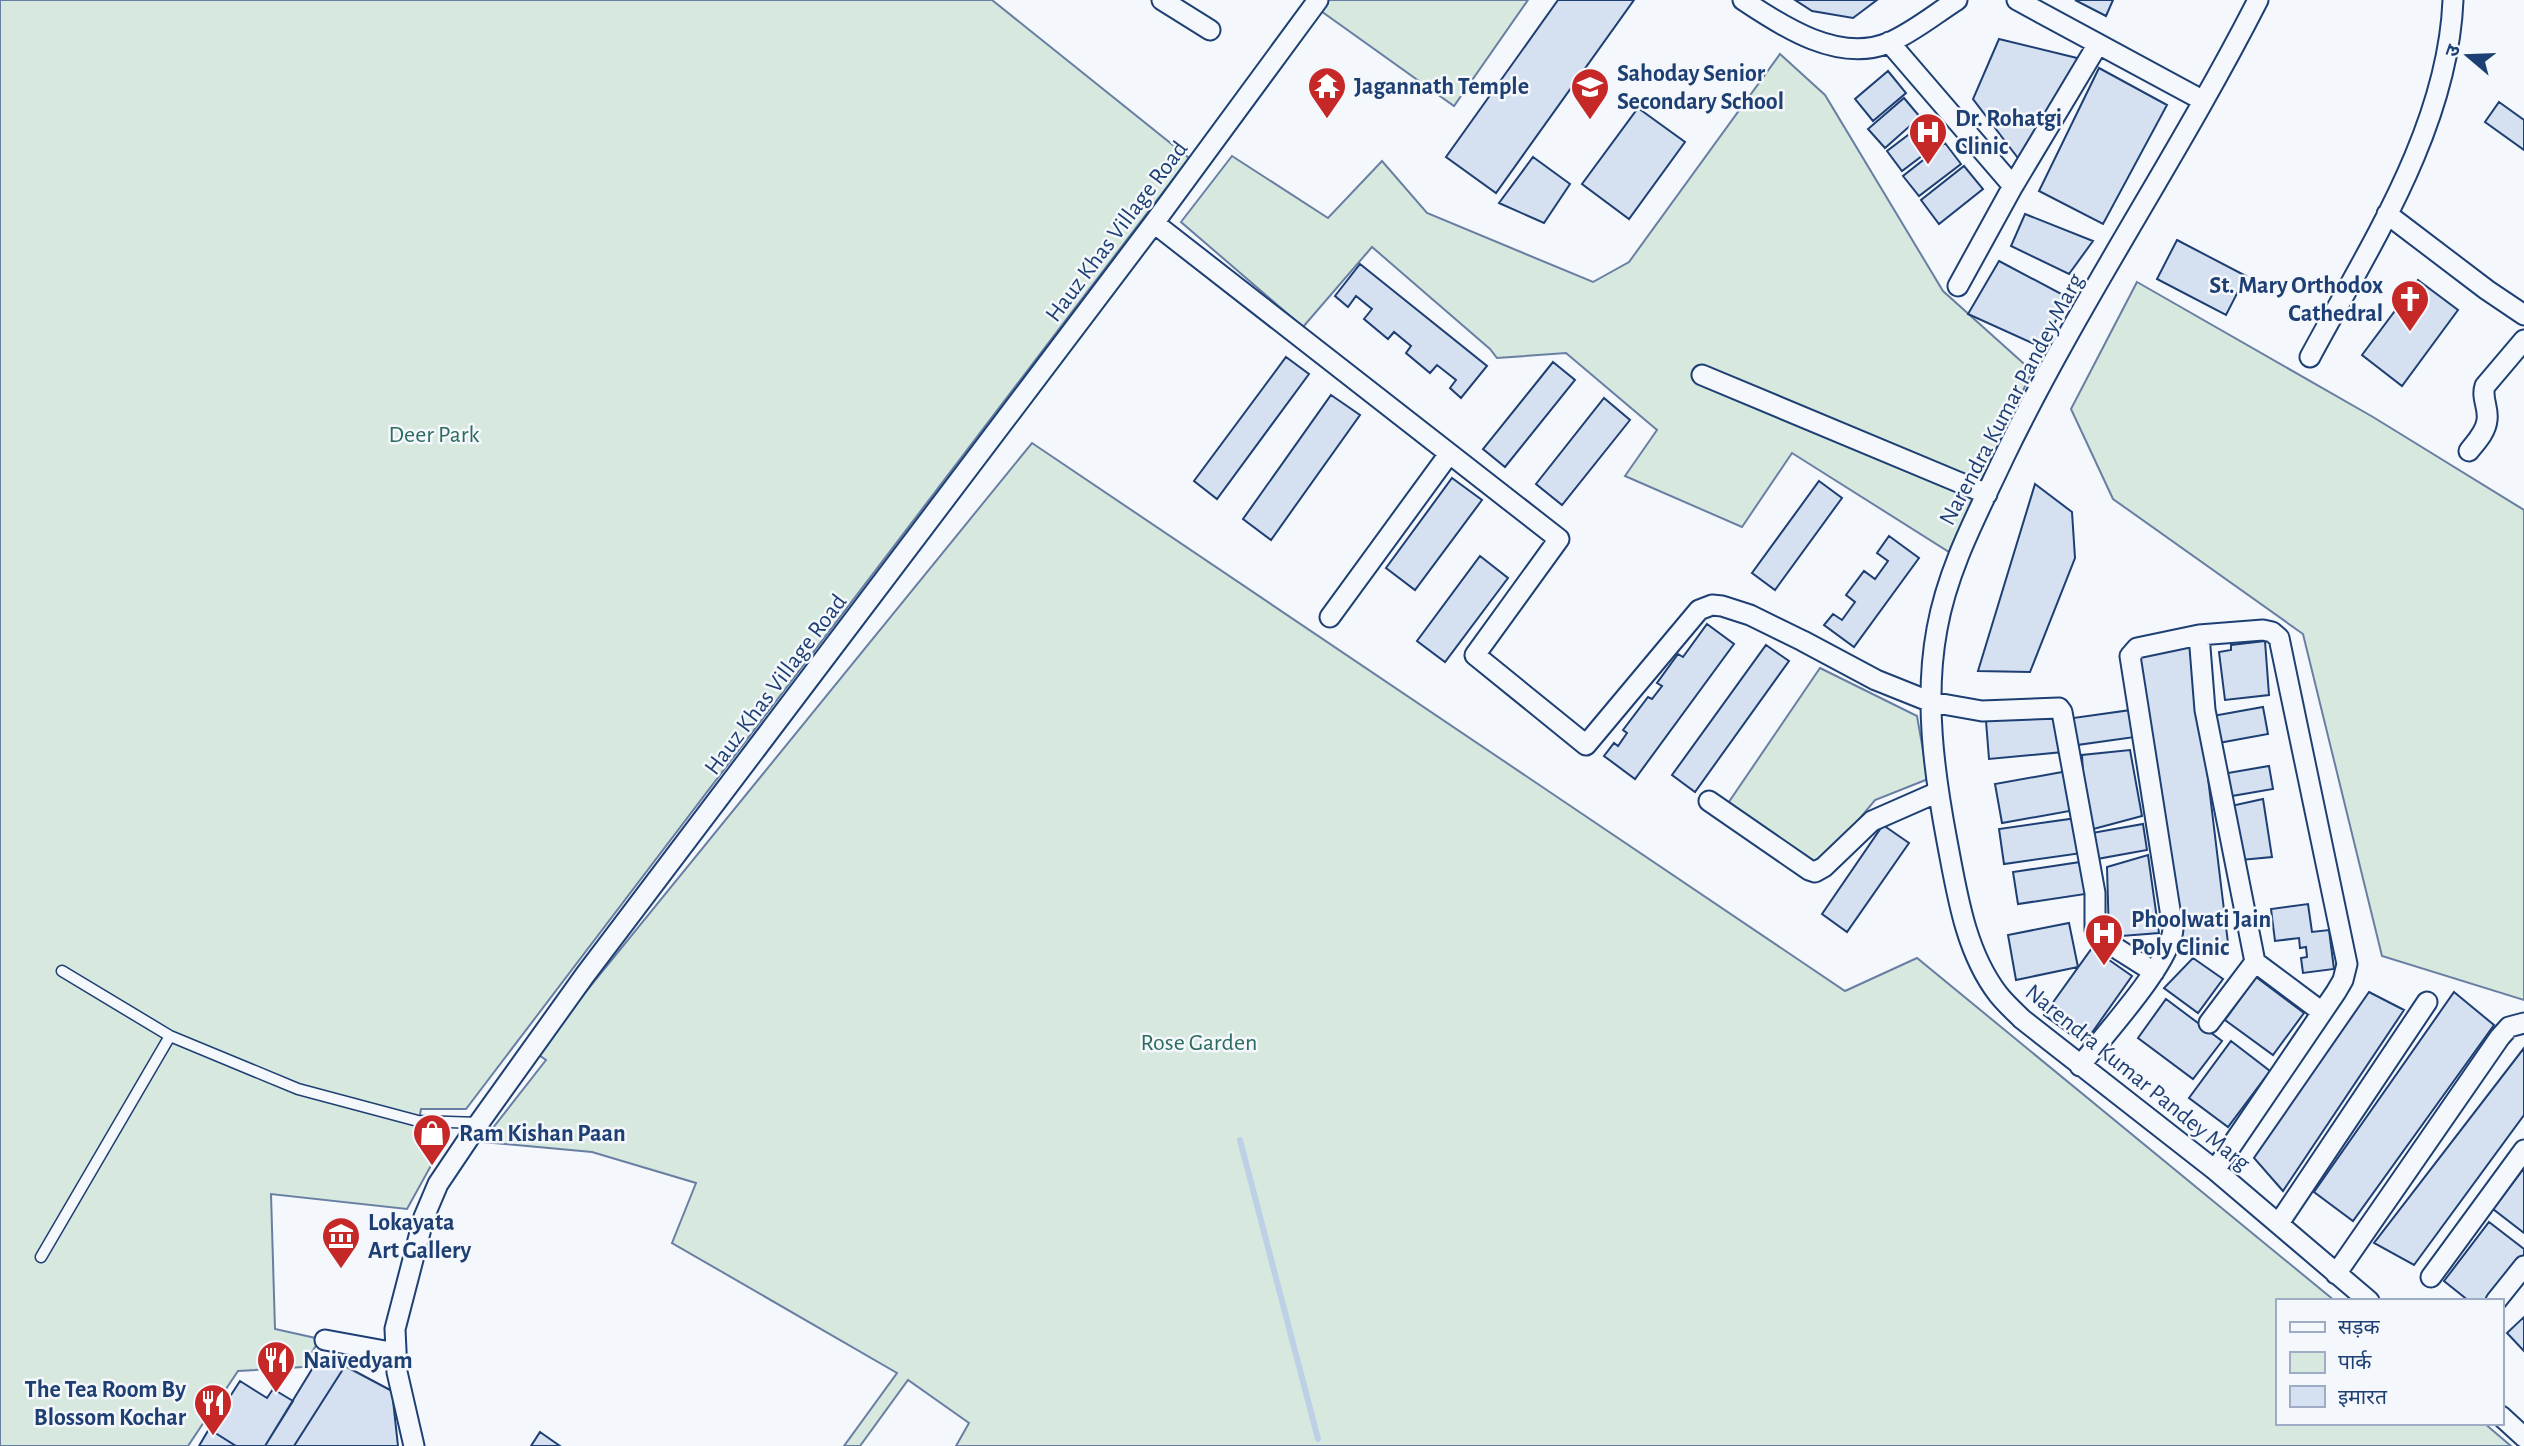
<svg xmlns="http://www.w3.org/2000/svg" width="2524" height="1446" font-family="'Alegreya Sans','Noto Sans Devanagari',sans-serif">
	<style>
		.green { fill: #d7e8df; stroke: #687fa3; stroke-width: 2 }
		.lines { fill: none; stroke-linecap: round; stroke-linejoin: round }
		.stream { stroke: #bed0e5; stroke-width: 6 }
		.building { fill: #d5e0f0; stroke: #1d3f73; stroke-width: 2 }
		.lane-casing { stroke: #1d3f73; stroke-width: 13 }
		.street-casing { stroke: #1d3f73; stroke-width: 23 }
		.lane { stroke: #f4f7fb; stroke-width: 10 }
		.street { stroke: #f4f7fb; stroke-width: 19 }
		.labels { text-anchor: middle; stroke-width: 5; stroke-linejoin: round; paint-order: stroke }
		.poi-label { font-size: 24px; font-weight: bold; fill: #1d3f73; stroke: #f4f7fb; text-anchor: start }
		.street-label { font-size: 24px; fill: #1d3f73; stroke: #f4f7fb }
		.park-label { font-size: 24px; fill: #2c6c60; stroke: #f4f7fb }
	</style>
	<rect width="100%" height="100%" fill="#f4f7fb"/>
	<!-- green -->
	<path class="green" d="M0,0H992L1189,158L466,1109H421L417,1133H449L407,1209L271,1194L275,1329L320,1339L303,1367L238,1371L188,1446H0Z
		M1329,0H1528L1454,106L1321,11Z
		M1780,54L1825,95L1943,291L2032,371L1949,552L1792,453L1742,527L1625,476L1657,430L1566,353L1497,358L1490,349L1372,247L1303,327L1181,222L1232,156L1328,218L1382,161L1427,213L1593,282L1629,262Z
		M2137,282L2373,417L2524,510V1000L2382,956L2303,634L2113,499L2071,409Z
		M1032,443L1845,991L1917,958L2335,1301H2277V1423H2484L2511,1446H956L969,1423L908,1380L860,1446H844L897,1373L672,1243L696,1183L592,1152L482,1142L546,1060L536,1053Z
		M1820,668L1917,716L1928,779L1875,800L1812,876L1718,818Z"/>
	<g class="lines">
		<!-- stream -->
		<path class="stream" d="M1240,1140L1318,1439"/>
	</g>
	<!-- building -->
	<path class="building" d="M1558,0H1634L1496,193L1446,157Z
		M1795,0H1877L1853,18L1812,11Z
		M2075,0H2113L2106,16Z
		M1999,39L2081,59L2024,166L1973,99Z
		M2099,68L2167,105L2103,224L2039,191Z
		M1888,71L1906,93L1873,121L1855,99Z
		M1904,98L1920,117L1885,148L1868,129Z
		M2499,102L2524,120V150L2485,122Z
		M1638,108L1685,142L1629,219L1582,184Z
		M1924,123L1939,143L1902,171L1887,151Z
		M1945,143L1961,164L1919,196L1903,176Z
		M1533,157L1570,184L1544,223L1499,203Z
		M1964,166L1983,189L1939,224L1921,200Z
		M2025,214L2093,241L2069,274L2011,246Z
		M2177,240L2246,276L2226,315L2157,279Z
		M1999,261L2067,297L2043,348L1968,314Z
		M1360,264L1487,366L1461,398L1450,388L1456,380L1437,365L1430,373L1406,353L1411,346L1394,332L1388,339L1364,319L1372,309L1356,296L1348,307L1335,296Z
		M2418,280L2458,310L2402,386L2362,355Z
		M1286,357L1309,374L1217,499L1194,481Z
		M1553,362L1575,380L1505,467L1483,449Z
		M1331,395L1360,415L1271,540L1243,519Z
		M1604,398L1630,420L1562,505L1536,484Z
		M1452,478L1482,500L1415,590L1386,568Z
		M1819,481L1842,498L1775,590L1752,573Z
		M2035,484L2072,512L2075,558L2030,672L1978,671Z
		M1889,536L1919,558L1854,647L1824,625L1833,614L1842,620L1855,602L1846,595L1864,571L1875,579L1888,561L1877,553Z
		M1480,556L1508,578L1445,662L1417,641Z
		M1707,624L1734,644L1635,779L1604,756L1614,743L1618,746L1627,733L1623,730L1648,697L1652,699L1662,686L1657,683L1678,654L1683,657Z
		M2265,641L2269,695L2225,700L2219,652L2231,650V645Z
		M1766,645L1789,661L1695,792L1672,775Z
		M2192,646L2228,943L2180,946L2140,656Z
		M2263,707L2268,734L2213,744L2207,717Z
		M2131,710L2135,737L2077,745L2073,718Z
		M2060,714L2063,752L1989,759L1986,721Z
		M2130,750L2142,816L2086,831L2082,755Z
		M2269,766L2273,789L2226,797L2222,774Z
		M2068,771L2075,810L2002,823L1995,784Z
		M2263,799L2272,857L2241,860L2231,806Z
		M2077,818L2082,853L2004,864L1999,829Z
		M2143,824L2147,850L2097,859L2092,833Z
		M1883,825L1909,843L1847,932L1822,914Z
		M2148,855L2159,933L2109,937L2107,867Z
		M2087,861L2092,893L2018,904L2013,872Z
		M2308,904L2312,932L2329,930L2334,969L2303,973L2301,958L2307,957L2306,947L2300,948L2299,938L2275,941L2271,909Z
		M2069,923L2078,967L2016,980L2008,935Z
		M2092,948L2132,976L2084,1044L2044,1015Z
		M2193,958L2223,979L2198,1013L2164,988Z
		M2256,977L2304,1013L2273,1055L2225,1020Z
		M2369,992L2404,1010L2283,1191L2254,1158Z
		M2454,992L2494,1025L2353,1221L2314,1192Z
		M2166,999L2222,1041L2193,1079L2138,1038Z
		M2231,1041L2270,1071L2228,1127L2189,1098Z
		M2524,1048V1115L2414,1265L2374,1243Z
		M2524,1168V1233L2493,1209Z
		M2489,1222L2524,1249V1259L2493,1301H2469L2444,1281Z
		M2524,1317V1351L2507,1333Z
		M320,1356L345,1366L294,1446H265Z
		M345,1366L392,1391L398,1446H294Z
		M240,1381L267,1398L273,1389L293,1401L265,1446H236L209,1429Z
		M209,1429L236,1446H199Z
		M540,1432L560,1446H531Z"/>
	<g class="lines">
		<defs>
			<path id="lane" d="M62,971L170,1036L298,1089L418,1121L479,1123
				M41,1257L170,1036"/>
			<path id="street" d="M1162,0L1210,30
				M1743,0C1783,27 1839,63 1888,43C1912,33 1935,14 1957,0
				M2017,0L2202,100
				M2258,0C2179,155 2080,300 2004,457C1978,513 1948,567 1937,629C1924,699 1934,772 1947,841C1957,893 1965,951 1998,994C2005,1003 2014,1011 2022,1019L2215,1170L2369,1301
				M1889,42L2013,186
				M2387,214L2487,290L2524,315
				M1154,223L1559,539L1475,655L1586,745L1699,610L1712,605L1722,606L1750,615L1803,641L1876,680L1931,702L1982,711L2059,708L2062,712L2095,893V930L2108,943L2154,972
				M1958,286L2013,186L2098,44
				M2310,357C2369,247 2448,128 2453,0
				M1702,375L1987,494
				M2469,451C2476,442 2486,432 2487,420C2489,408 2481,398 2485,386L2524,340
				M1330,617L1449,454
				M2199,635L2205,710L2255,962
				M1709,801L1809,870L1815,872L1824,867L1872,821L1938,792
				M2209,1023L2255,962L2322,1012
				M2080,1066C2103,1036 2171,963 2173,929L2130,656L2137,648L2199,635L2263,630L2272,632L2279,638L2347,964L2343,980L2336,992L2215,1170
				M2279,1223L2427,1002
				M2336,1274L2500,1037L2509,1027L2524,1023
				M2431,1277L2524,1150
				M2496,1301L2524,1266
				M325,1340L396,1353
				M2501,1416L2524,1437
				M414,1446L397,1372L395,1329L424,1217L438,1184L479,1123L585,975L1154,223L1318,0"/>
		</defs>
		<!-- lane casing -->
		<use href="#lane" class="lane-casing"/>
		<!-- street casing -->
		<use href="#street" class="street-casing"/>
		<!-- lane -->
		<use href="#lane" class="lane"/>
		<!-- street -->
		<use href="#street" class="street"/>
	</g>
	<!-- icons -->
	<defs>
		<symbol id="temple-pin" viewBox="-11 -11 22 30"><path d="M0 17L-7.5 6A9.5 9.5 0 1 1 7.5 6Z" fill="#c62828" stroke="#f4f7fb"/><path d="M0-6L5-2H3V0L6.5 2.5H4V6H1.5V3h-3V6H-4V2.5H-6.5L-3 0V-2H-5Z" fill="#fff"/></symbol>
		<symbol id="school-pin" viewBox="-11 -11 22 30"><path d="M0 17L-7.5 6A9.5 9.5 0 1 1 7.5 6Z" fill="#c62828" stroke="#f4f7fb"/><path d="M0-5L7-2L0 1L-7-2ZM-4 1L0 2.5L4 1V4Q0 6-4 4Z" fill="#fff"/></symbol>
		<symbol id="hospital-pin" viewBox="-11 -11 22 30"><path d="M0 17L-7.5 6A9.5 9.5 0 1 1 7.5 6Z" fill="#c62828" stroke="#f4f7fb"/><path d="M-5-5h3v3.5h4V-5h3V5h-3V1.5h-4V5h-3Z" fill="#fff"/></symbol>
		<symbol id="church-pin" viewBox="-11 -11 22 30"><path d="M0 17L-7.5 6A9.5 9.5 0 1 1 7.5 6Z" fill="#c62828" stroke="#f4f7fb"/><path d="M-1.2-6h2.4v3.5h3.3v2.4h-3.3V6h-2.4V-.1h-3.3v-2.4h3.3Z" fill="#fff"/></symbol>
		<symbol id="shop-pin" viewBox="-11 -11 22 30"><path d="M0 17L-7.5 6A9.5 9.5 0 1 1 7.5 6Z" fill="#c62828" stroke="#f4f7fb"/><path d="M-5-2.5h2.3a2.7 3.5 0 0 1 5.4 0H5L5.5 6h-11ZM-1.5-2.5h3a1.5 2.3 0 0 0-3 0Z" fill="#fff"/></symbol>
		<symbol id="museum-pin" viewBox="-11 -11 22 30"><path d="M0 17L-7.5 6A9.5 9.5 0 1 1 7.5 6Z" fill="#c62828" stroke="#f4f7fb"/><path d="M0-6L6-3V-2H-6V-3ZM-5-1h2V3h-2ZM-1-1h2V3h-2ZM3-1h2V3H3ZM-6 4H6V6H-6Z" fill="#fff"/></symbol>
		<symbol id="restaurant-pin" viewBox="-11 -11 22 30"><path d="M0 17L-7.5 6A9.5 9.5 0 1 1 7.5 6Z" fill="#c62828" stroke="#f4f7fb"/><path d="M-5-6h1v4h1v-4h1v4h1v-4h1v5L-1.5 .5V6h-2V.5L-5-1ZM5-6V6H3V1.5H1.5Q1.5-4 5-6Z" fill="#fff"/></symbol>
	</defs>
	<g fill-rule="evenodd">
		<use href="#temple-pin" x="1305" y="64" width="44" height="60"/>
		<use href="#school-pin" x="1568" y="65" width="44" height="60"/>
		<use href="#hospital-pin" x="1906" y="110" width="44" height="60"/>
		<use href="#church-pin" x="2388" y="277" width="44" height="60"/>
		<use href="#hospital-pin" x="2082" y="911" width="44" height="60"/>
		<use href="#shop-pin" x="410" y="1111" width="44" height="60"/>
		<use href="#museum-pin" x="319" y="1214" width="44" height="60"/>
		<use href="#restaurant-pin" x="254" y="1338" width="44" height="60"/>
		<use href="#restaurant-pin" x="191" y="1381" width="44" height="60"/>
	</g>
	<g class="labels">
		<!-- poi labels -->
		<g class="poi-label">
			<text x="1617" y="81">Sahoday Senior<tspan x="1617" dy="28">Secondary School</tspan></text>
			<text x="1354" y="94">Jagannath Temple</text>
			<text x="1955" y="126">Dr. Rohatgi<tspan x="1955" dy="28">Clinic</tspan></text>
			<text x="2383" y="293" text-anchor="end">St. Mary Orthodox<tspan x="2383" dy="28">Cathedral</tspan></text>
			<text x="2131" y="927">Phoolwati Jain<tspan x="2131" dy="28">Poly Clinic</tspan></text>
			<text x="459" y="1141">Ram Kishan Paan</text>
			<text x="368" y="1230">Lokayata<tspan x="368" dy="28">Art Gallery</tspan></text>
			<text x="303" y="1368">Naivedyam</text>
			<text x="186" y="1397" text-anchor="end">The Tea Room By<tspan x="186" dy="28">Blossom Kochar</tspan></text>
		</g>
		<!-- street labels -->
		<g class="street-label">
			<text transform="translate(1116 231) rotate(-53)" y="8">Hauz Khas Village Road</text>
			<text transform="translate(2011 399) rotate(-62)" y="8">Narendra Kumar Pandey Marg</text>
			<text transform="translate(775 684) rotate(-53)" y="8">Hauz Khas Village Road</text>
			<text transform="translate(2138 1077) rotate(39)" y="8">Narendra Kumar Pandey Marg</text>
		</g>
		<!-- park labels -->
		<g class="park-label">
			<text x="434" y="442">Deer Park</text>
			<text x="1199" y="1050">Rose Garden</text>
		</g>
	</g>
	<!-- legend -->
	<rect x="2276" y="1299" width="228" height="126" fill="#f4f7fb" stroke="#9eadc5" stroke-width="2"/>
	<rect x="2290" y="1322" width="35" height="10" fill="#f4f7fb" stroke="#9eadc5" stroke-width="2"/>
	<text x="2338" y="1334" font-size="21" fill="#1d3f73">सड़क</text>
	<rect x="2290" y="1352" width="35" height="21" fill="#d7e8df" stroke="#9eadc5" stroke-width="2"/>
	<text x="2338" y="1369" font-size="21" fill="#1d3f73">पार्क</text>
	<rect x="2290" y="1386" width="35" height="21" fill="#d5e0f0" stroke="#9eadc5" stroke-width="2"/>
	<text x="2338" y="1404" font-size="21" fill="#1d3f73">इमारत</text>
	<!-- north arrow -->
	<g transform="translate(2468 56) rotate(289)" stroke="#f4f7fb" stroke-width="5" paint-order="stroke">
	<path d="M0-5L12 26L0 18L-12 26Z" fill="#1d3f73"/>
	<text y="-10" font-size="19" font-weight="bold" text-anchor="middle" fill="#1d3f73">उ</text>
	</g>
</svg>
